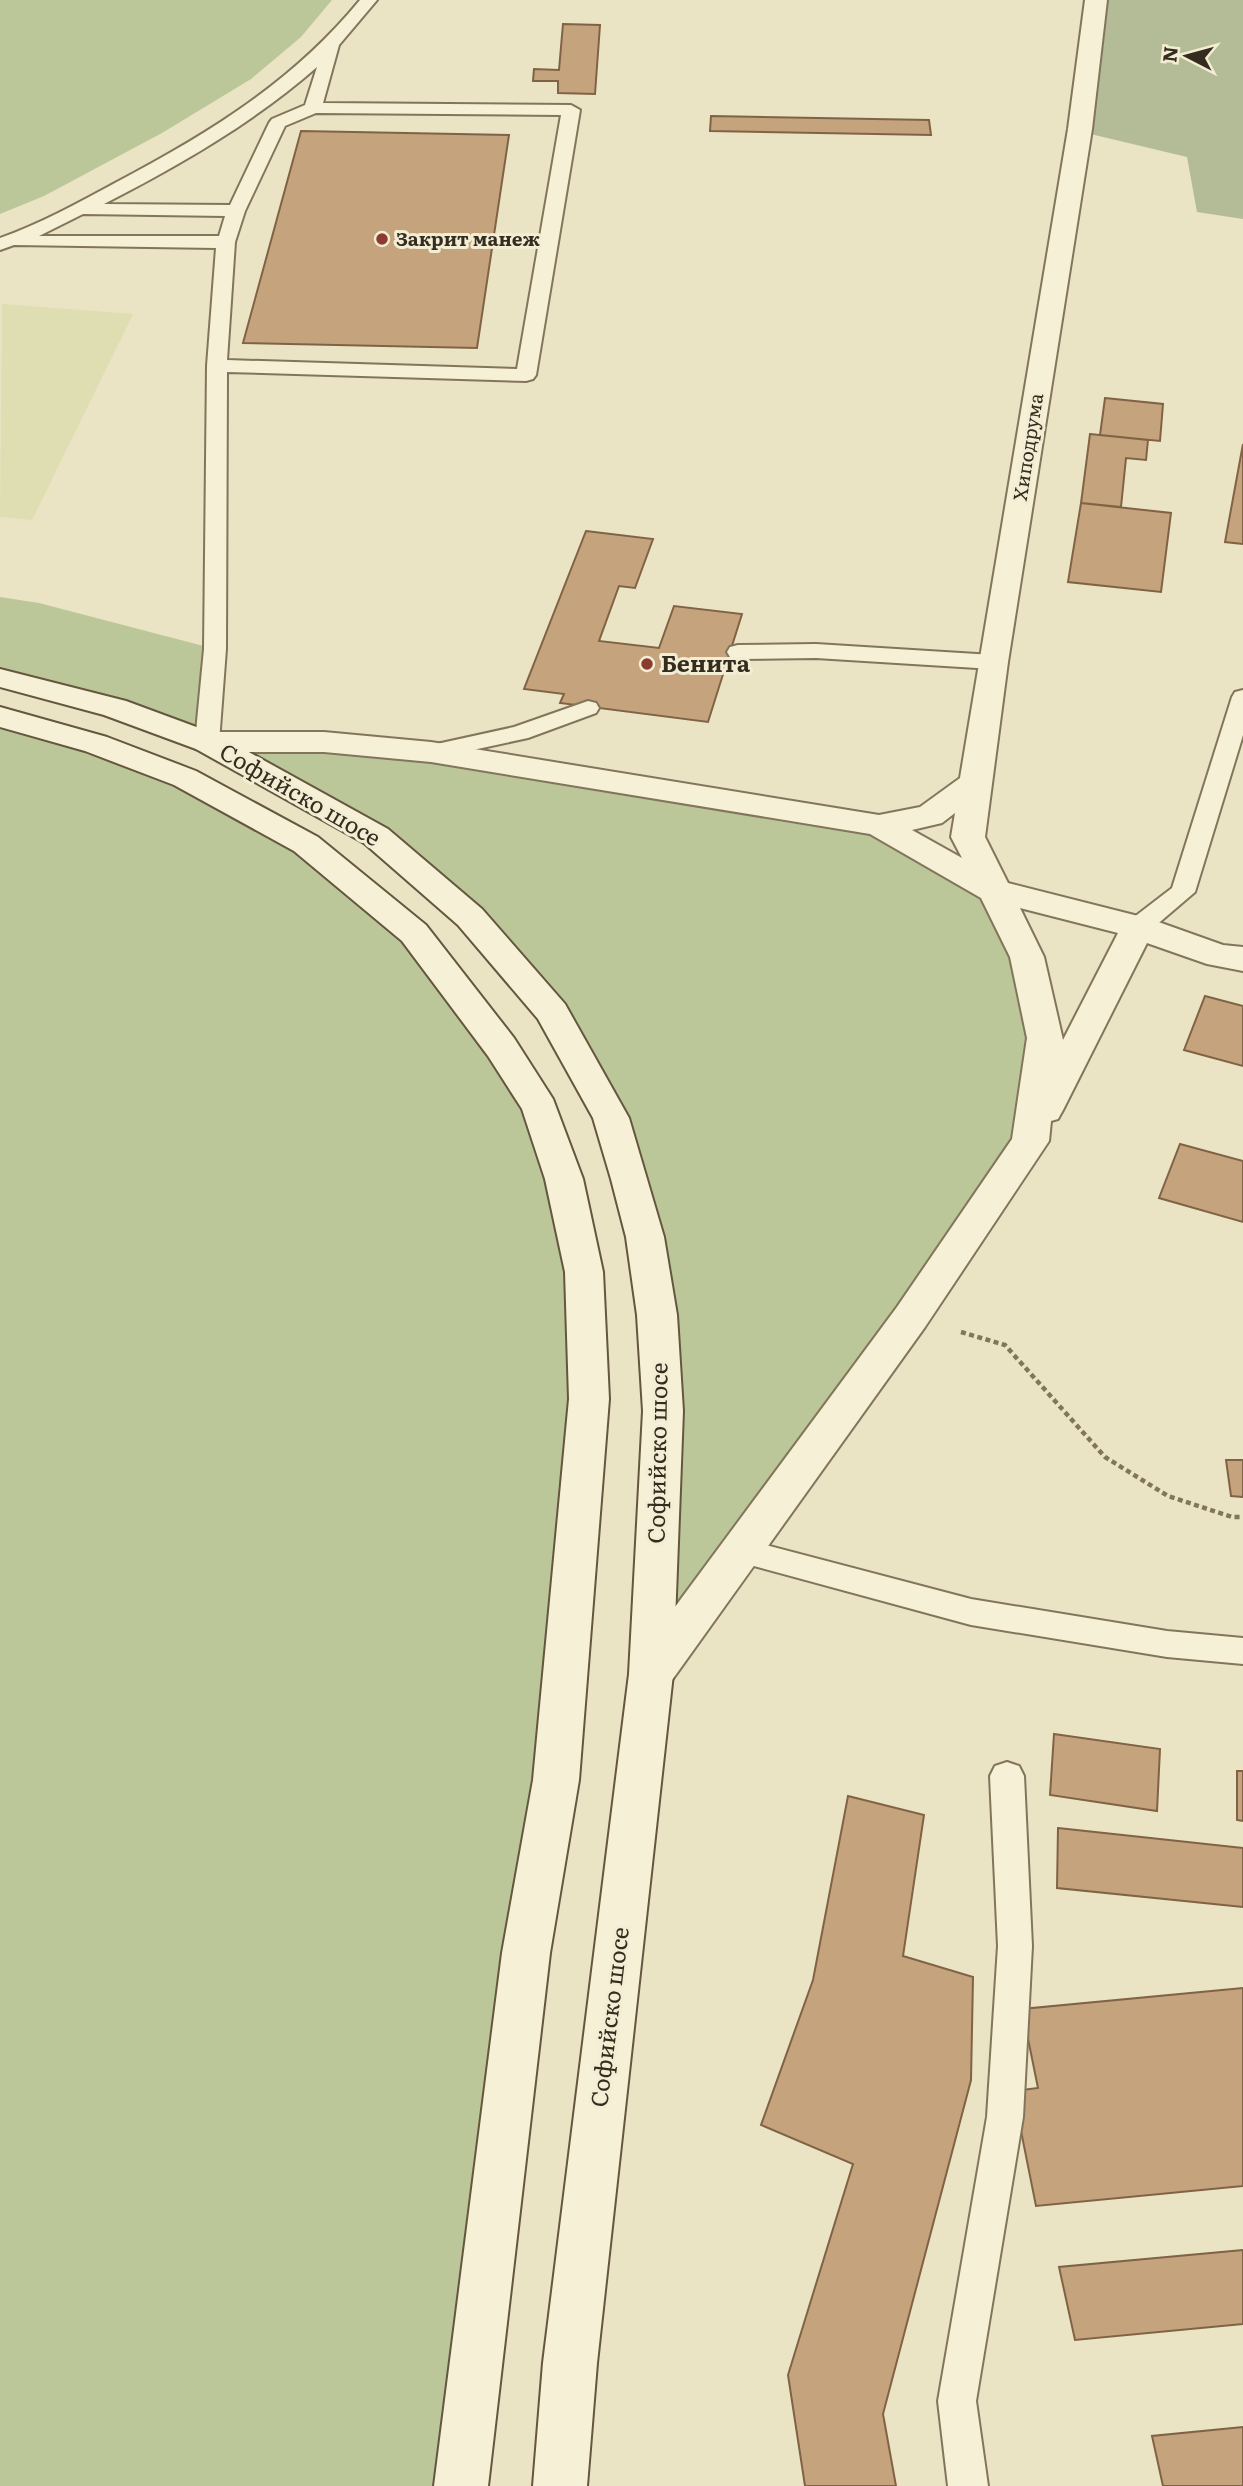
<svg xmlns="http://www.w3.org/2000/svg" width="1243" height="2486" font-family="Literata,serif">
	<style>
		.farmland { fill: #dfddb2 }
		.green { fill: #bcc799 }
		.cemetery { fill: #b4bc97 }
		.building { fill: #c5a37d; stroke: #806344; stroke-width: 2 }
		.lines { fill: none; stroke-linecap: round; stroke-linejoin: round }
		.service-casing { stroke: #83755c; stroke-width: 4 }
		.minor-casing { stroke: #83755c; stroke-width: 4 }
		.secondary-casing { stroke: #65563f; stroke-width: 4 }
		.path { stroke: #83755c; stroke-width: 4.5; stroke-dasharray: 5 3.5; stroke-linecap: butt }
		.service { fill: #f6f0d6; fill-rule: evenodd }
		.minor { fill: #f6f0d6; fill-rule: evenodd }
		.secondary { fill: #f6f0d6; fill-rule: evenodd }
		.poi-dot { fill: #8d3b31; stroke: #f2edd3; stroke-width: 2.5 }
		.labels { text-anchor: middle; stroke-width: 6; stroke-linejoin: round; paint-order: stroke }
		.far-poi-label { font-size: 19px; font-weight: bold; fill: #342c1f; stroke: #f2edd3; text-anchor: start }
		.far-street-label { font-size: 19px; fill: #342c1f; stroke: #f2edd3 }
		.poi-label { font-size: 23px; font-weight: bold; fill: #342c1f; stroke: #f2edd3; text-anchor: start }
		.street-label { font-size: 23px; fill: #342c1f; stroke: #f2edd3 }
	</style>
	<rect width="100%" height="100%" fill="#eae3c4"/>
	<!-- farmland -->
	<path class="farmland" d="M2,304L133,314L32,520L0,517Z"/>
	<!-- green -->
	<path class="green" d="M0,0H332L301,37L251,79L162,133L44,196L0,214Z
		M0,597L39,603L215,649L208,741L324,742L879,825L992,890L1027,957L1030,1141L651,1674L645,1237L552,1012L376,836L207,742L0,678Z
		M0,717L96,744L306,844L414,933L540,1108L589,1399L461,2486H0Z"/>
	<!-- cemetery -->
	<path class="cemetery" d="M1096,0H1243V219L1197,212L1187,157L1078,131Z"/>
	<!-- building -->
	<path class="building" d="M563,24L600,25L595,94L558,93V81H533L534,69L559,70Z
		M711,116L929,120L931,135L710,131Z
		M301,131L509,135L477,348L243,343Z
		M1105,398L1163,404L1160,441L1100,435Z
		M1090,434L1148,440L1146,460L1126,458L1121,507L1081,503Z
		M1243,444V544L1225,542Z
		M1081,503L1171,513L1161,592L1068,582Z
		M586,531L653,539L635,588L619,586L599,641L659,648L674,606L742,614L708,722L560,703L564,694L524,689Z
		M1205,996L1243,1006V1066L1184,1050Z
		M1180,1144L1243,1161V1222L1159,1198Z
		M1226,1460H1243V1497L1231,1496Z
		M1054,1734L1160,1749L1157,1811L1050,1795Z
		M1237,1771H1243V1821L1237,1820Z
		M848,1796L924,1815L903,1956L973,1977L971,2080L883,2414L896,2486H805L788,2375L853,2164L761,2125L813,1980Z
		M1058,1828L1243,1848V1907L1057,1888Z
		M1243,1988V2186L1036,2206L1013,2091L1038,2088L1022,2009Z
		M1243,2250V2324L1075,2340L1059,2267Z
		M1243,2427V2486H1163L1152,2436Z"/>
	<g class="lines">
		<defs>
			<path id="service" d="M360,0H377L339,45L323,103L571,105L580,110L536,375L533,379L526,381L227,372L226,649L219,742L215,747H199L195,742L204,649L207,366L216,248L14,245L0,250V238C40,224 78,203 115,183C208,134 293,82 360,0ZM317,67L305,105L272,119L269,123L230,205L104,204C180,165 253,123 317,67ZM316,113L561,115L517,369L227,360L235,242L245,211L285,126ZM83,214L225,216L219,236H39Z
				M816,644L993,655L1001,657L1004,662L1001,667L993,669L816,658L738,659L730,657L727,652L730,647L738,645Z
				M1243,690V735L1195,892L1147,933L1138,935L1129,933L1125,927L1129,921L1172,888L1232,697L1235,692Z
				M588,701L596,703L599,708L596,713L528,738L431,759L423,757L419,752L423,747L514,727Z
				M739,1538L971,1599L1167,1631L1243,1638V1664L1167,1657L971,1625L728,1559L724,1550L728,1541Z
				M1007,1762L1019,1766L1024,1776L1032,1946L1023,2117L976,2401L988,2486H948L938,2401L987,2117L998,1946L990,1776L995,1766Z"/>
			<path id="minor" d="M1085,0H1107L1092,129L1008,662L985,837L1008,883L1150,919L1223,945L1243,947V971L1207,964L1147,943L1063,1110L1058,1119L1051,1121L1049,1141L925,1327L667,1687L651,1692L635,1687L629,1674L635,1661L897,1307L1012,1139L1027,1038L1010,957L981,898L870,834L431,762L324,752H207L196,749L191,742L196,735L207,732H324L431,742L879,815L920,807L960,778L1068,129ZM955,813L951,837L962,858L912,830L942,823ZM1020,908L1118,933L1063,1040L1044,957Z"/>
			<path id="secondary" d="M0,669L126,701L218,735L388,829L482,909L565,1004L629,1118L664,1237L677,1315L683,1411L673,1674L597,2363L587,2486H533L543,2363L629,1674L643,1411L637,1315L626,1237L611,1179L593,1118L538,1019L458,925L364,843L196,749L104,715L0,687Z
				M0,707L107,737L196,771L318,837L426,925L514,1038L553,1099L583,1179L603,1272L609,1399L579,1780L550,1953L488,2486H434L502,1953L533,1780L569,1399L565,1272L545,1179L522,1109L488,1056L402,941L294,851L174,785L85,751L0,727Z"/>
		</defs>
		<!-- service casing -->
		<use href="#service" class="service-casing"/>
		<!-- minor casing -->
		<use href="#minor" class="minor-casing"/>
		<!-- secondary casing -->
		<use href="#secondary" class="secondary-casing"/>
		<!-- path -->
		<path class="path" d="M961,1332L1005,1345L1105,1457L1168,1496L1232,1517H1243"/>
		<!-- service -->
		<use href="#service" class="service"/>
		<!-- minor -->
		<use href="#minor" class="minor"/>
		<!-- secondary -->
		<use href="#secondary" class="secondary"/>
	</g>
	<!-- markers -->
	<g class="poi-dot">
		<circle cx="382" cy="239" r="7"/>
		<circle cx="647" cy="664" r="7"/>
	</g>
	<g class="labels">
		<!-- far-poi labels -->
		<g class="far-poi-label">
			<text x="396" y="246">Закрит манеж</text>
		</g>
		<!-- far-street labels -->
		<g class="far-street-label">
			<text transform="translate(1028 447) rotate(-81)" y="7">Хиподрума</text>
		</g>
		<!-- poi labels -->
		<g class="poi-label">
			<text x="661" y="672">Бенита</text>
		</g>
		<!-- street labels -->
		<g class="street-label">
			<text transform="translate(300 795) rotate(30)" y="8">Софийско шосе</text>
			<text transform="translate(658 1453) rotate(-89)" y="8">Софийско шосе</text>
			<text transform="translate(610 2017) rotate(-83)" y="8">Софийско шосе</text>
		</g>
	</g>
	<!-- north arrow -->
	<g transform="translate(1187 56) rotate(276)" stroke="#f2edd3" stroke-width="5" paint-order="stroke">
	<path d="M0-5L12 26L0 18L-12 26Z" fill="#342c1f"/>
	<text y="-10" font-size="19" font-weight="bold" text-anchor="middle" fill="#342c1f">N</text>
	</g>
</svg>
